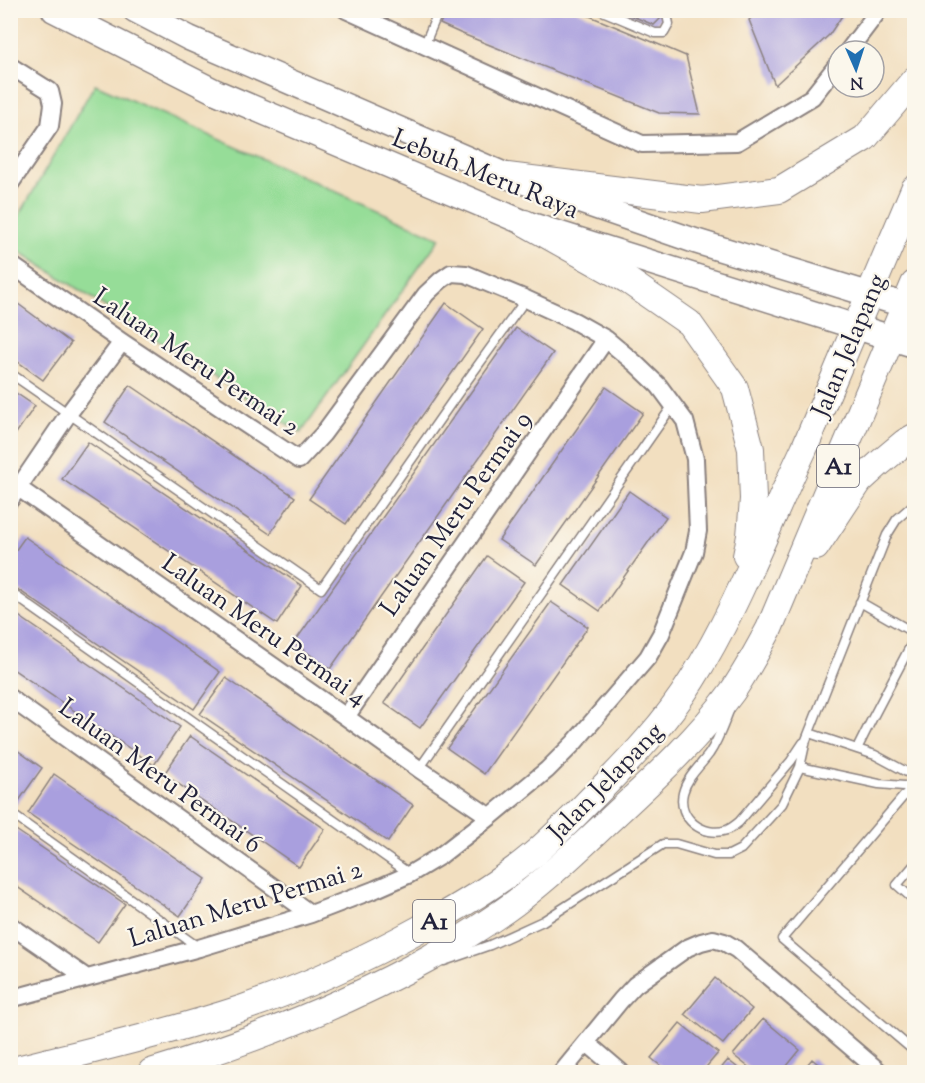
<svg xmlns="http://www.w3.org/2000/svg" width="925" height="1083" font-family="'Sorts Mill Goudy',serif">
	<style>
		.green { fill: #96dd98; stroke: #5c806a; stroke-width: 1.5 }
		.building { fill: #a99fde }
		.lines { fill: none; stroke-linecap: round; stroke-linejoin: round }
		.service-casing { stroke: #8a807e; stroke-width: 11 }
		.minor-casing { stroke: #8a807e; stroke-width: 20 }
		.secondary-casing { stroke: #8a807e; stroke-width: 27 }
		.primary-casing { stroke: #8a807e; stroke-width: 28 }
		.service { stroke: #fff; stroke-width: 8 }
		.minor { stroke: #fff; stroke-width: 16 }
		.secondary { stroke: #fff; stroke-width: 24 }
		.primary { stroke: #fff; stroke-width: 26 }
		.labels { text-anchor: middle; stroke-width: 4.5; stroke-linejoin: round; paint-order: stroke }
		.shield { fill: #fbf7ec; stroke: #636270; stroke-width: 1.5 }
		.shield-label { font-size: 24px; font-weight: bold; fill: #22223b }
		.street-label { font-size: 26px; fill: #22223b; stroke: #fbf7ec }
	</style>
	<rect width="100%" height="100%" fill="#fbf7ec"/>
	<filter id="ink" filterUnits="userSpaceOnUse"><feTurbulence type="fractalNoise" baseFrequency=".0167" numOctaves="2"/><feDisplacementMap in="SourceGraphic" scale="12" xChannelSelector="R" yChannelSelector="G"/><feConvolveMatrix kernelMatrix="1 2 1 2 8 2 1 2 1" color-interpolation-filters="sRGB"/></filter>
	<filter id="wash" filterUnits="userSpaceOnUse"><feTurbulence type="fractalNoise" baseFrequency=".008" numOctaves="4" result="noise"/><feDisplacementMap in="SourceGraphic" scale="24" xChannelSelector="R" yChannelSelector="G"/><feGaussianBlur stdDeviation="1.35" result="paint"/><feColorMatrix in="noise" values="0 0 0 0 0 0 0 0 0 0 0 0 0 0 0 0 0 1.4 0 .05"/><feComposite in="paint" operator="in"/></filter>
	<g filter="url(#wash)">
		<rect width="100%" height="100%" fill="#f2dfc0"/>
		<!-- green -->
		<path class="green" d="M95,84L440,238L301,433L11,246V230Z"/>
		<g id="blocks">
			<!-- building -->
			<path class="building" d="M446,10H575L648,40L686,56L700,114L659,113L460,33L440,24Z
				M659,10L661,18L654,25L620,11Z
				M760,10H846L829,35L775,85L749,20Z
				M10,112L18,117L10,129Z
				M10,298L71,343L43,380L10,356Z
				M446,303L483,329L346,524L309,499Z
				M516,328L553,353L330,669L294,643Z
				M130,385L295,497L270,534L105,422Z
				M606,387L643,413L536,565L499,540Z
				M10,389L35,406L10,442Z
				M88,442L302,586L277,624L62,479Z
				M629,491L666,517L600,611L563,585Z
				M25,537L220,672L194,709L10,584V558Z
				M487,556L524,582L420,728L384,703Z
				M551,602L588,627L484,774L447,748Z
				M10,610L180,727L154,765L10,667Z
				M226,678L413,805L388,842L200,714Z
				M190,736L325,829L299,867L164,774Z
				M10,745L42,768L16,805L10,801Z
				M54,774L206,879L180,916L28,813Z
				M10,826L125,904L98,942L10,882Z
				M715,978L752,1009L723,1044L685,1014Z
				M763,1019L800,1050L782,1072H755L733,1055Z
				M680,1023L718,1053L702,1072H668L651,1058Z
				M812,1059L828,1072H801Z
				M728,1060L743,1072H718Z"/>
		</g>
	</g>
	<g filter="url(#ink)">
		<use href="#blocks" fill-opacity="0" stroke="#8a807e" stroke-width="1.5"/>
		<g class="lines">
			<defs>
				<path id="service" d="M600,10L655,33H664L669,24L666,10
					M424,46L439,10
					M10,373L321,589L458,393L526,299
					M10,592L410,874
					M860,602L914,633
					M729,711C723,726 718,741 709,754C700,766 687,777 683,793C677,818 703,838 727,830C732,828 735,825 739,822L791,761L803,743
					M809,733L875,755L914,776
					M857,749L871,721L914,639
					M800,767L879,784L904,786L914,788
					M419,769L673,405
					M914,784L782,939L914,1051
					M10,813L198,947
					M914,865L897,885L914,900
					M444,961L490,945L543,921L663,844H676L714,855H729L741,849L782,804L800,767L806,740L887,535L897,519L914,504"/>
				<path id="minor" d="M346,10L642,144L737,142L812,97L838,64
					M848,51L879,10
					M10,66L50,91L53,104L50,126L10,184
					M10,264L122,342L299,460L323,434L426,294L441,280L451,273L466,274L526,299L574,321L606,339L636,364L659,386L685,421L695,459L698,531L694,552L661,634L648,657L574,743L547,770L490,817L440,856L410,874L376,889L311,914L199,948L10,999
					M10,482L346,717L419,769L490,817
					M10,500L69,413L122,342
					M10,698L311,914
					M346,717L606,339
					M10,925L87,978
					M587,1043L621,1072
					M562,1072L621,1000L635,985L687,948L701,942L713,939L724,942L736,949L880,1072"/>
				<path id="secondary" d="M54,10L216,92L525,223L914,345
					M135,10L189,38L507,176L695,241L914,308"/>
				<path id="primary" d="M507,176L702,200L779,190L865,138L914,80
					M525,223L627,280L689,323L735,388L751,449L753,499L750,536L746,556
					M816,547L859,482L881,462L905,442L914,437
					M10,1071C88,1051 167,1033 243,1008C305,987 365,959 423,927C461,906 501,882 534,854C556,835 576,814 596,794C631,759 666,722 692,680C738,607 767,526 804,449L914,189
					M151,1072C247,1043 343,1006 431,957C460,940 488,923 515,903C551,876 584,844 617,813C658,775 699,737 732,692C746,672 757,651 769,629L914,284"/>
			</defs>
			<!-- service casing -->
			<use href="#service" class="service-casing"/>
			<!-- minor casing -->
			<use href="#minor" class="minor-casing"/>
			<!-- secondary casing -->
			<use href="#secondary" class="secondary-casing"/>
			<!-- primary casing -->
			<use href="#primary" class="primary-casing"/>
			<!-- service -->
			<use href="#service" class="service"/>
			<!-- minor -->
			<use href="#minor" class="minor"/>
			<!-- secondary -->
			<use href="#secondary" class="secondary"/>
			<!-- primary -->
			<use href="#primary" class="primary"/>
		</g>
	</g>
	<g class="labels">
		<!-- shield labels -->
		<g class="shield">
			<rect x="817" y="445" width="42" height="42" rx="4.5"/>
			<rect x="413" y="900" width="42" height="42" rx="4.5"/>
		</g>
		<g class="shield-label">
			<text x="838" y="474">A1</text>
			<text x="434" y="929">A1</text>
		</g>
		<!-- street labels -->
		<g class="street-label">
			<text transform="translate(486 173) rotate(22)" y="9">Lebuh Meru Raya</text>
			<text transform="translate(848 345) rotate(-67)" y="9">Jalan Jelapang</text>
			<text transform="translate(197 361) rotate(34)" y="9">Laluan Meru Permai 2</text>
			<text transform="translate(455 513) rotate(-55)" y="9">Laluan Meru Permai 9</text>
			<text transform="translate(265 629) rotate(35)" y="9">Laluan Meru Permai 4</text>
			<text transform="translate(161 775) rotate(36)" y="9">Laluan Meru Permai 6</text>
			<text transform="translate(605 781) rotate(-46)" y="9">Jalan Jelapang</text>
			<text transform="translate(245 903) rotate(-17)" y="9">Laluan Meru Permai 2</text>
		</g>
	</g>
	<!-- margin -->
	<rect width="925" height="1083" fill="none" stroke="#fbf7ec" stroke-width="36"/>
	<!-- north arrow -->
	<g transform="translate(856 69) rotate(177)"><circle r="28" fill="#fbf7ec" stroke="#a4a2a5" stroke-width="1.5"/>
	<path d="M0-4.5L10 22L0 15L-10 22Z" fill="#1f6fb2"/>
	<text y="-9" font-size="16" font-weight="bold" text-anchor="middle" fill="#22223b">N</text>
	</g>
</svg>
